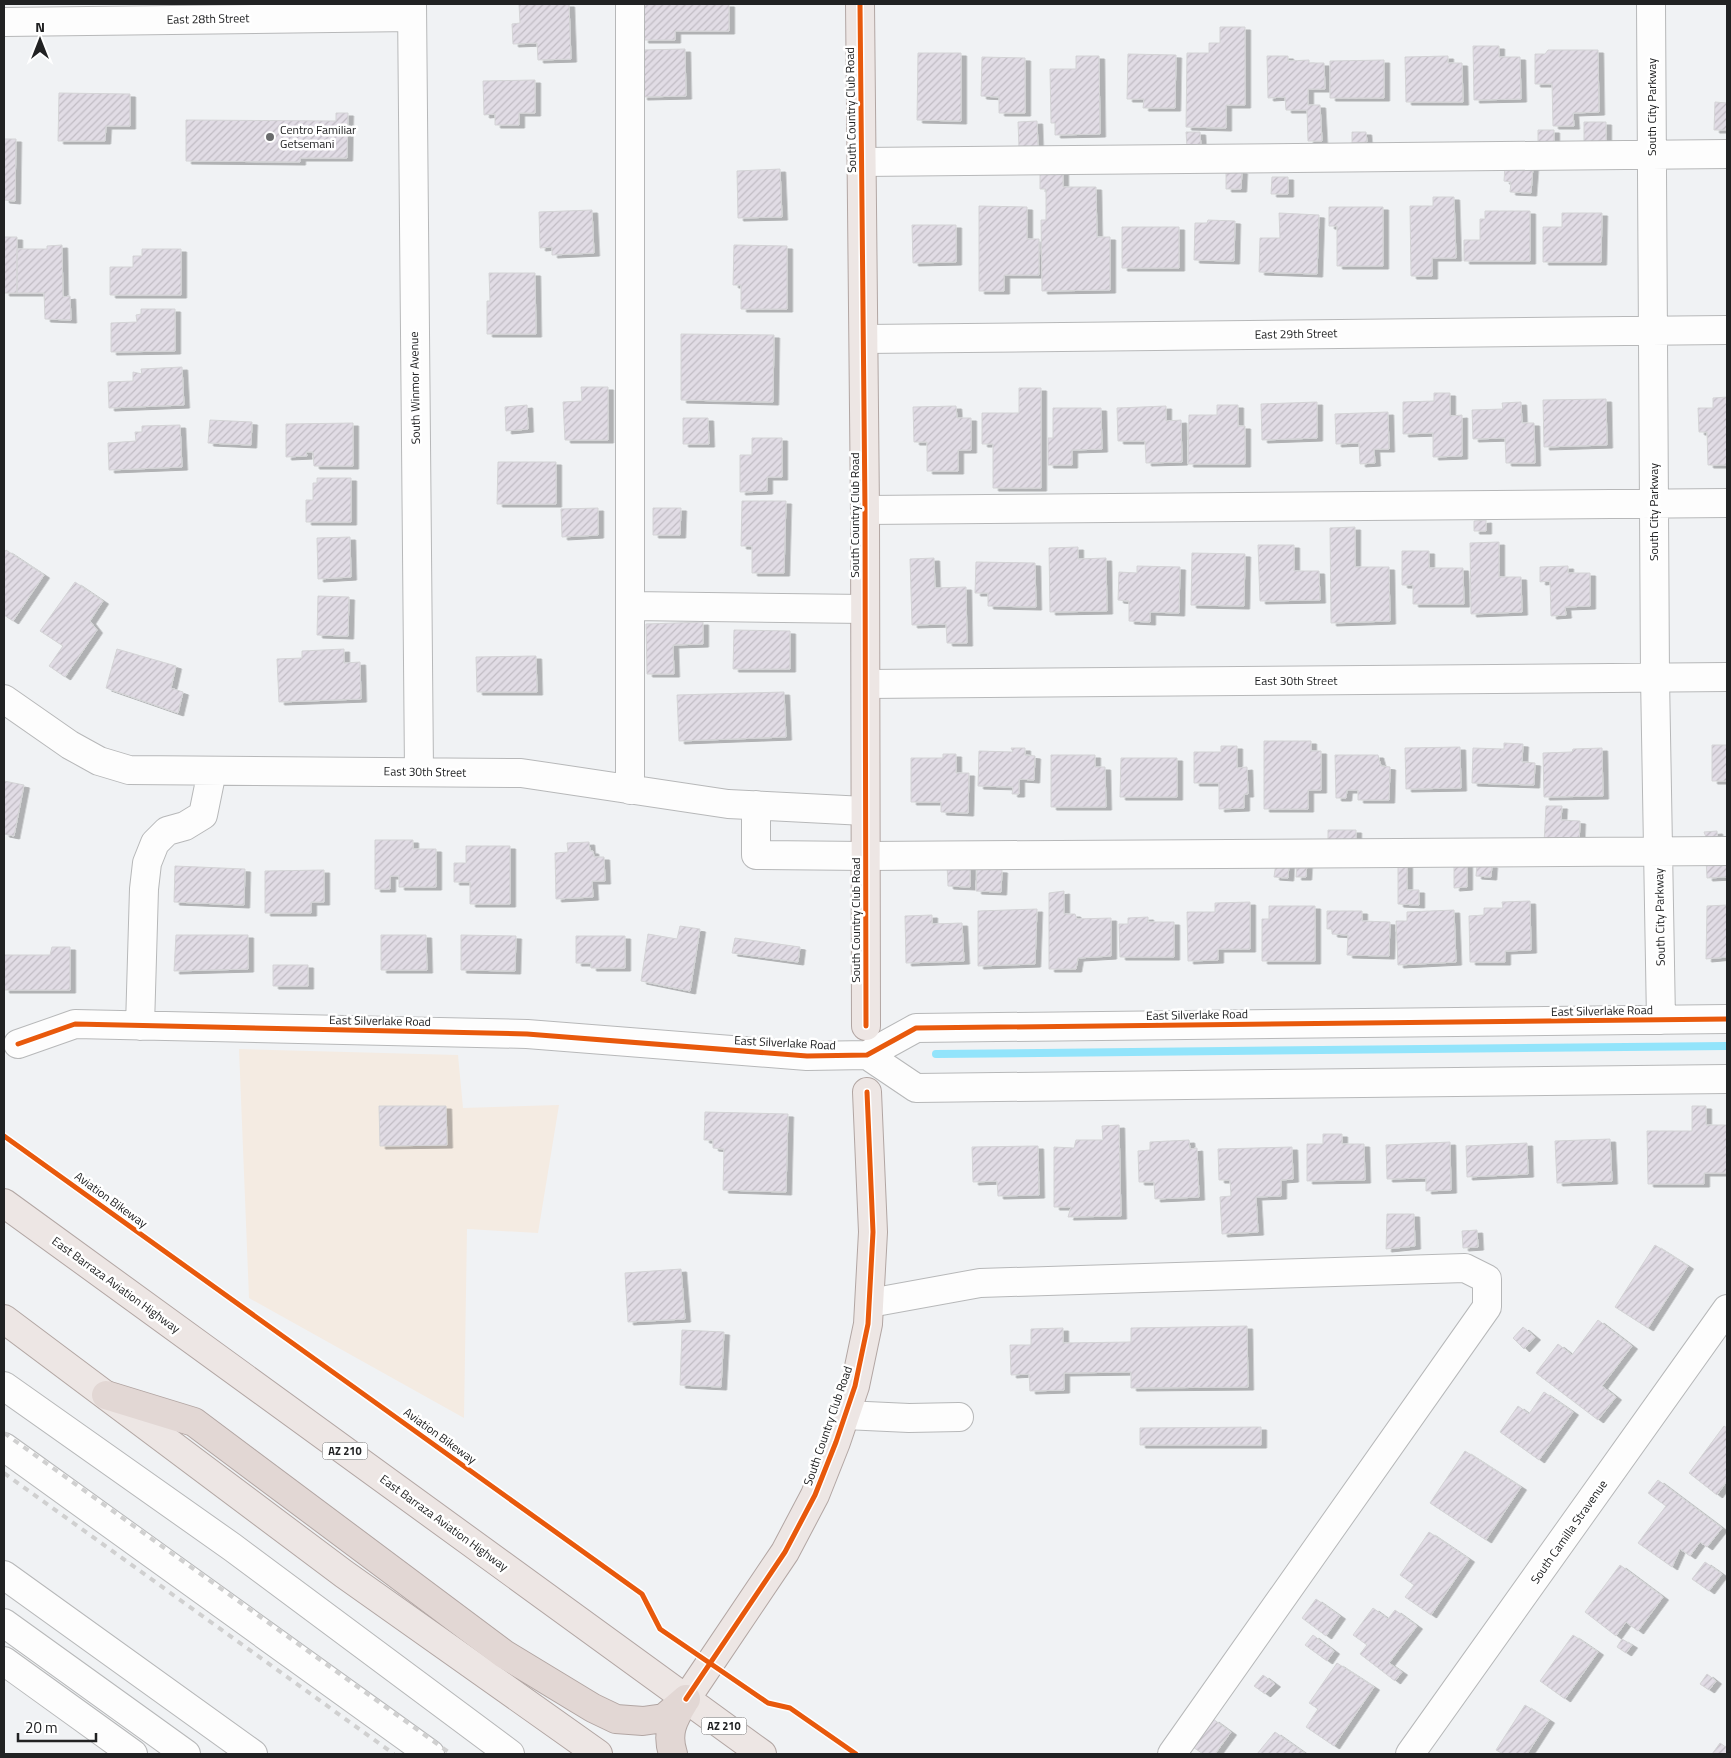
<svg xmlns="http://www.w3.org/2000/svg" width="1731" height="1758" font-family="'Titillium Web',sans-serif">
	<style>
		.industrial { fill: #f4ebe2 }
		.lines { fill: none; stroke-linecap: round; stroke-linejoin: round }
		.stream { stroke: #92e4fb; stroke-width: 8 }
		.building { fill: url(#building-hatch); stroke: #d4d4d6; filter: url(#shadow) }
		.minor-casing { stroke: #b7b8b9; stroke-width: 30 }
		.major-casing { stroke: #b2a6a3; stroke-width: 30 }
		.highway-casing { stroke: #b2a6a3; stroke-width: 30 }
		.minor { stroke: #fdfdfd; stroke-width: 28 }
		.major { stroke: #ede6e4; stroke-width: 28 }
		.highway { stroke: #e2d7d4; stroke-width: 28 }
		.rail { stroke: #d0d0d0; stroke-width: 4; stroke-dasharray: 6 6; stroke-linecap: butt }
		.cycleway-casing { stroke: #fff; stroke-width: 8 }
		.cycleway { stroke: #e8590c; stroke-width: 5 }
		.poi-dot { fill: #696b6c; stroke: #fff; stroke-width: 2 }
		.labels { text-anchor: middle; stroke-width: 5; stroke-linejoin: round; paint-order: stroke }
		.shield { fill: #fff; stroke: #646465; stroke-width: 1 }
		.shield-label { font-size: 11px; font-weight: bold; fill: #212223 }
		.street-label { font-size: 12px; fill: #212223; stroke: #fff }
		.poi-label { font-size: 12px; fill: #212223; stroke: #fff; text-anchor: start }
	</style>
	<defs>
		<pattern id="building-hatch" width="6" height="6" patternUnits="userSpaceOnUse" patternTransform="scale(1.25)"><rect width="6" height="6" fill="#e1dce5"/><path d="M-1 1l2-2M0 6l6-6M5 7l2-2" fill="none" stroke="#c1bcc4"/></pattern>
		<filter id="shadow"><feDropShadow dx="5.5" dy="3" stdDeviation="0" flood-color="#0004"/></filter>
	</defs>
	<rect width="100%" height="100%" fill="#f0f2f4"/>
	<!-- industrial -->
	<path class="industrial" d="M239,1049L458,1055L463,1108L559,1105L538,1233L467,1229L464,1418L249,1298Z"/>
	<g class="lines">
		<!-- stream -->
		<path class="stream" d="M936,1054L1727,1046"/>
	</g>
	<!-- building -->
	<path class="building" d="M519,4H569L571,59L538,60L537,43L513,44L512,24L520,23Z
		M643,4H729V31H675V40H643Z
		M1220,27H1245V105H1226V128L1186,127L1187,53H1209V43H1220Z
		M1473,46H1499V57H1520L1521,99L1474,100Z
		M685,49L686,96L642,97V50Z
		M1548,50H1598L1599,112L1573,113L1574,126H1553L1552,84H1535V54H1545Z
		M918,53H961V121L917,120Z
		M1128,54L1176,55L1175,108H1143L1144,99H1127Z
		M1076,56H1099L1100,134L1055,135V123H1051L1050,69H1076Z
		M1267,56H1288V61L1309,60V63H1324L1325,89H1308V105H1320L1322,141H1308L1307,110H1286L1285,97L1268,98Z
		M1448,56V63H1462L1463,102H1406L1405,57Z
		M982,57L1025,58V113H999V97L981,96Z
		M1384,60V98H1330V61Z
		M535,80V113H519V125H495V114L484,115L483,81Z
		M59,93L130,94V126H106L105,141H58Z
		M1715,102L1727,103V143V130H1714Z
		M336,113H348L347,158H300V162L186,161V120L336,121Z
		M1037,121L1038,147L1019,148L1018,122Z
		M1584,122H1606V145L1584,144Z
		M1538,130H1554V147H1538Z
		M1186,132H1200L1201,147H1187Z
		M1352,132H1366L1367,142L1352,143Z
		M4,139H16L15,201L4,200Z
		M1063,164V187H1096L1097,237H1110V290L1042,291L1041,220H1046V189H1040V165Z
		M1505,165L1533,167L1531,193L1510,192L1511,182L1504,181Z
		M780,169L782,217L738,218L737,171Z
		M1226,170L1242,171L1241,189H1226Z
		M1272,177H1288V194H1271Z
		M1433,197H1454L1456,258H1432V276H1411L1410,206H1433Z
		M979,206L1027,207V239H1039V275H1004V291H979Z
		M1329,207H1383V266H1337V226H1329Z
		M592,210L594,253L552,255V247L540,248L539,212Z
		M1485,211H1530V261H1464V240H1480V219H1485Z
		M1279,213L1319,215L1317,274L1259,272L1260,238H1280Z
		M1562,213H1602L1601,262H1543V227H1562Z
		M1208,220L1235,221L1234,261L1194,260L1195,223H1207Z
		M912,225H956V262L913,263Z
		M1122,227H1179V268H1122Z
		M4,237H17V293H4Z
		M62,245L63,297L70,296L71,320L45,319L44,293H17V249H47V246Z
		M734,245L787,246V309H741V285H733Z
		M142,249H181V295H110V267H133V256H142Z
		M489,273H535L536,334H487V301H490Z
		M141,309H175V351L111,352V323L137,322L136,315L141,314Z
		M681,334L774,335L773,402L681,400Z
		M182,367L184,405L109,408L108,382L133,381V372L142,374L141,369Z
		M581,387H608V440H565L563,402L582,401Z
		M1019,388H1041V488H993V444H982V413H1019Z
		M1434,393H1450V416L1462,415V456L1433,457V433L1403,434V402L1434,401Z
		M1727,397V465H1708L1707,432H1699L1698,408H1713V398Z
		M1606,399L1607,445L1544,447L1543,400Z
		M1317,402V438L1262,440L1261,404Z
		M1521,402L1522,423H1534L1535,463H1506L1505,438L1473,439L1472,410L1503,409L1502,403Z
		M527,405L528,429L506,431L505,407Z
		M1217,405H1238V426H1245V464H1188L1189,415H1217Z
		M956,406L957,418H971V450H958V471H927V442H914L913,407Z
		M1166,406V421L1181,420L1182,462L1146,463L1145,441H1118L1117,408Z
		M1053,408H1101L1102,449L1072,450V465H1048V438H1053Z
		M1388,412L1389,449H1374L1375,463L1360,464L1359,443L1336,444L1335,414Z
		M683,418H708L709,444H683Z
		M210,420L252,422L251,445L208,443Z
		M353,423V466H314L313,452H306L307,456L286,457V424Z
		M180,425L182,467L109,470L108,443L136,441L135,432H142V426Z
		M752,438H782V477H767V491L740,492V455H752Z
		M498,462H556V504H497Z
		M317,478H351V522H306V500H313V483H317Z
		M742,501H786L784,573H752V546H741Z
		M598,508V535L562,537L561,509Z
		M653,508H681L680,535H653Z
		M1486,520V531H1474V521Z
		M1355,527V567H1389L1390,621L1331,623L1330,528Z
		M350,537L351,577L318,579L317,538Z
		M1499,542V577H1521L1522,612L1471,614L1470,543Z
		M1258,545H1294V571H1319L1320,600L1260,601Z
		M1078,547V559L1106,558L1107,611L1050,612L1049,548Z
		M6,550L44,575L13,621L4,615V553Z
		M1402,551H1429V568H1463L1464,604H1413V585H1402Z
		M1192,553L1245,554L1244,606L1191,605Z
		M934,558L935,588L966,587L967,643H947L946,624L912,625L910,559Z
		M976,562L1035,563L1036,607L988,606V593H975Z
		M1137,566L1180,567L1179,613L1150,612V622L1129,621V601L1118,600L1119,572L1137,573Z
		M1568,566V573H1590V606L1565,607L1566,615L1551,616L1550,581L1540,582V567Z
		M75,582L103,601L90,621L97,630L65,677L49,666L63,646L40,631Z
		M318,596L349,597L348,636L317,635Z
		M703,622V644L673,645L674,674H647L646,624Z
		M734,630L790,631V669H733Z
		M117,649L176,666L171,688L183,692L178,713L106,688Z
		M344,649V663L360,662L361,699L279,702L277,659L302,658V651Z
		M536,656L537,692H477L476,657Z
		M784,692L786,737L679,741L677,695Z
		M1264,741H1311V751H1321V790H1308V809H1264Z
		M1504,743L1523,744L1522,762L1535,763L1534,785L1472,783L1473,748L1504,749Z
		M1712,745H1727V781H1712Z
		M1221,746H1237V768L1247,767L1248,794H1244V808L1219,809V783H1194V752H1221Z
		M1460,747L1461,788L1406,789L1405,748Z
		M1011,748H1025V755L1035,756L1034,780L1019,779V794H1012L1013,787L978,786L979,751L1013,752Z
		M1602,748L1603,796L1544,797L1543,753L1572,752L1573,749Z
		M943,754H956V773H969L968,813L941,812V802H911V758H943Z
		M1051,755H1095V767H1105L1106,807H1051Z
		M1335,755H1378L1381,766L1390,767L1389,800H1358V790H1347L1346,798H1336Z
		M1121,758H1177V797H1120Z
		M4,781L24,785L14,836L4,834Z
		M1546,806H1562L1561,820L1580,821L1579,845L1544,843Z
		M1328,830H1356V847H1328Z
		M1717,831L1718,842H1708L1704,832Z
		M375,840H413V849H436V887H399V876H390V889H375Z
		M589,842L590,851H593L594,857H604L605,881H592L593,897L556,899L555,853L568,852L567,843Z
		M466,846H510V904H470V882H454V863H466Z
		M1727,858V877L1707,878L1706,859Z
		M1297,862H1307L1306,877H1296Z
		M1276,863L1289,864L1288,878L1274,877Z
		M1398,864H1407V890H1419V905L1398,904Z
		M1454,864H1467V887L1454,888Z
		M947,865H970V887L948,886Z
		M1477,865H1492L1491,877L1476,876Z
		M175,866L245,869L244,905L174,902Z
		M977,869L1002,870L1001,892L976,891Z
		M324,870V902H311V913H265V871Z
		M1064,891V914H1075L1077,919L1111,918V956L1078,958L1076,969H1049V893Z
		M1530,901L1531,950L1505,951V962H1470L1469,916L1484,915V908H1503L1502,902Z
		M1250,902V949H1218V960L1188,961L1187,912H1215V903Z
		M1727,905V957L1706,959L1707,906Z
		M1269,906H1315V961H1262V919H1269Z
		M1037,909L1035,964L978,966V911Z
		M1454,910L1456,962L1398,965L1396,921H1407V912Z
		M1327,911H1362V921L1390,922L1389,956L1347,955L1348,935L1332,934V929H1327Z
		M932,915V924L962,923L964,961L906,963L905,916Z
		M1148,917V922H1174V957H1120L1119,924H1128V918Z
		M680,926L700,929L690,991L641,981L648,934L677,939Z
		M176,935H248V969L174,971Z
		M381,935H426L427,970H381Z
		M461,935L516,936L515,971L461,970Z
		M576,936H625V968H591V963H576Z
		M735,938L800,947L798,962L732,953Z
		M52,947H70V990H4V955H50Z
		M273,965H308V986H273Z
		M379,1106H446L447,1145L380,1146Z
		M1692,1106H1706V1125H1727V1173H1704V1184H1648L1647,1131H1692Z
		M705,1112L788,1114L786,1192L723,1190L724,1149L713,1148V1140H704Z
		M1119,1125L1121,1216L1068,1217L1071,1207H1054V1147L1074,1148L1076,1140H1103L1102,1126Z
		M1323,1134H1342V1144H1364L1365,1180L1307,1181V1144H1323Z
		M1610,1139L1612,1181L1557,1183L1555,1141Z
		M1189,1140L1190,1149L1197,1148L1199,1197L1155,1199L1154,1182H1139L1138,1151L1150,1150V1142Z
		M1450,1142L1451,1190L1426,1191V1178L1387,1179L1386,1145Z
		M1527,1143L1528,1174L1467,1177L1466,1146Z
		M1038,1146L1039,1195L998,1196L997,1181L973,1182L972,1147Z
		M1292,1147L1293,1179L1281,1180V1196L1256,1197L1258,1232L1222,1234L1220,1197L1231,1196L1230,1180H1219L1218,1149Z
		M1387,1214H1414L1415,1246L1386,1249Z
		M1477,1230L1478,1247L1463,1248L1462,1231Z
		M1655,1245L1688,1266L1648,1328L1615,1307Z
		M681,1269L685,1319L628,1322L625,1273Z
		M1598,1320L1632,1346L1602,1386L1616,1397L1598,1420L1536,1373L1558,1344L1572,1355Z
		M1247,1326L1248,1387L1131,1388V1372L1064,1373V1390L1030,1391L1029,1374L1011,1375L1010,1345H1031V1329L1063,1328V1343L1131,1342V1328Z
		M1523,1327L1535,1337L1524,1349L1513,1338Z
		M682,1330L724,1332L721,1387L680,1385Z
		M1544,1392L1573,1412L1539,1460L1500,1432L1518,1406L1529,1414Z
		M1724,1426L1727,1428V1481L1717,1495L1689,1473Z
		M1261,1427V1445H1140V1428Z
		M1465,1451L1521,1487L1486,1540L1430,1503Z
		M1658,1480L1722,1528L1707,1547L1700,1542L1690,1556L1680,1549L1672,1567L1638,1543L1666,1506L1648,1493Z
		M1429,1532L1469,1559L1431,1615L1405,1597L1414,1585L1400,1575Z
		M1705,1562L1722,1574L1709,1591L1692,1579Z
		M1620,1565L1663,1597L1638,1631L1626,1622L1616,1636L1585,1612Z
		M1316,1599L1340,1616L1326,1636L1302,1618Z
		M1373,1608L1388,1619L1395,1610L1417,1626L1389,1663L1402,1672L1395,1681L1360,1654L1367,1645L1353,1635Z
		M1313,1635L1334,1651L1327,1661L1305,1645Z
		M1573,1635L1598,1652L1565,1699L1540,1681Z
		M1622,1639L1632,1645L1626,1653L1617,1647Z
		M1337,1663L1374,1687L1334,1746L1306,1727L1318,1709L1309,1703Z
		M1707,1674L1716,1681L1709,1690L1700,1684Z
		M1263,1675L1275,1684L1265,1694L1254,1686Z
		M1525,1705L1549,1720L1527,1754H1503L1496,1750Z
		M1213,1719L1231,1732L1215,1754H1203L1193,1747Z
		M1275,1732L1306,1754H1257Z
		M1720,1743L1727,1748V1754H1712Z"/>
	<g class="lines">
		<defs>
			<path id="minor" d="M412,4L419,771
				M630,4V790
				M1651,4L1655,677L1661,1020
				M4,22L412,17
				M862,162L1727,154
				M864,339L1727,330
				M865,510L1727,503
				M631,606L865,609
				M866,684L1727,677
				M4,699L70,745L99,761L129,770L521,773L728,804L865,811
				M756,805V855L865,856L1727,851
				M140,1026L144,889L147,863L155,843L167,831L185,826L203,815L212,771
				M18,1044L75,1024L527,1034L807,1056L867,1055L916,1028L1727,1019
				M867,1055L916,1088L1727,1079
				M870,1303L980,1283L1465,1268L1487,1279V1307L1172,1754
				M4,1386L232,1547L510,1754
				M845,1415L909,1418L959,1417
				M4,1447L430,1754
				M4,1575L253,1754
				M4,1623L186,1754
				M4,1661L133,1754
				M1410,1754L1727,1309"/>
			<path id="major" d="M860,4L865,510L866,1026
				M4,1203L762,1754
				M4,1319L344,1574L598,1754
				M686,1699L785,1552L815,1495L836,1442L855,1386L868,1324L873,1232L867,1092"/>
			<path id="highway" d="M106,1395L194,1422L504,1654L593,1708L616,1719L643,1721L664,1718L686,1699
				M673,1754C666,1733 673,1720 684,1702"/>
		</defs>
		<!-- minor casing -->
		<use href="#minor" class="minor-casing"/>
		<!-- major casing -->
		<use href="#major" class="major-casing"/>
		<!-- highway casing -->
		<use href="#highway" class="highway-casing"/>
		<!-- minor -->
		<use href="#minor" class="minor"/>
		<!-- major -->
		<use href="#major" class="major"/>
		<!-- highway -->
		<use href="#highway" class="highway"/>
		<!-- rail -->
		<path class="rail" d="M4,1433L451,1754
			M4,1473L394,1754"/>
		<defs>
			<path id="cycleway" d="M860,4L865,510L866,1026
				M18,1044L75,1024L527,1034L807,1056L867,1055L916,1028L1727,1019
				M4,1136L642,1594L660,1629L768,1703L790,1708L856,1754
				M686,1699L785,1552L815,1495L836,1442L855,1386L868,1324L873,1232L867,1092"/>
		</defs>
		<!-- cycleway casing -->
		<use href="#cycleway" class="cycleway-casing"/>
		<!-- cycleway -->
		<use href="#cycleway" class="cycleway"/>
	</g>
	<!-- markers -->
	<circle class="poi-dot" cx="270" cy="137" r="5"/>
	<g class="labels">
		<!-- shield labels -->
		<g class="shield">
			<rect x="322.5" y="1442.5" width="45" height="17" rx="4"/>
			<rect x="701.5" y="1717.5" width="45" height="17" rx="4"/>
		</g>
		<g class="shield-label">
			<text x="345" y="1455">AZ 210</text>
			<text x="724" y="1730">AZ 210</text>
		</g>
		<!-- street labels -->
		<g class="street-label">
			<text transform="translate(208 19) rotate(-1)" y="4">East 28th Street</text>
			<text transform="translate(1652 107) rotate(-90)" y="4">South City Parkway</text>
			<text transform="translate(851 110) rotate(-91)" y="4">South Country Club Road</text>
			<text transform="translate(1296 334) rotate(-1)" y="4">East 29th Street</text>
			<text transform="translate(415 388) rotate(-91)" y="4">South Winmor Avenue</text>
			<text transform="translate(1654 512) rotate(-90)" y="4">South City Parkway</text>
			<text transform="translate(855 515) rotate(-90)" y="4">South Country Club Road</text>
			<text x="1296" y="685">East 30th Street</text>
			<text transform="translate(425 772) rotate(1)" y="4">East 30th Street</text>
			<text transform="translate(1660 917) rotate(-91)" y="4">South City Parkway</text>
			<text transform="translate(856 920) rotate(-90)" y="4">South Country Club Road</text>
			<text transform="translate(1602 1011) rotate(-1)" y="4">East Silverlake Road</text>
			<text transform="translate(1197 1015) rotate(-1)" y="4">East Silverlake Road</text>
			<text transform="translate(380 1021) rotate(1)" y="4">East Silverlake Road</text>
			<text transform="translate(785 1043) rotate(3)" y="4">East Silverlake Road</text>
			<text transform="translate(111 1200) rotate(36)" y="4">Aviation Bikeway</text>
			<text transform="translate(116 1285) rotate(36)" y="4">East Barraza Aviation Highway</text>
			<text transform="translate(828 1426) rotate(-71)" y="4">South Country Club Road</text>
			<text transform="translate(440 1436) rotate(36)" y="4">Aviation Bikeway</text>
			<text transform="translate(444 1523) rotate(36)" y="4">East Barraza Aviation Highway</text>
			<text transform="translate(1569 1532) rotate(-55)" y="4">South Camilla Stravenue</text>
		</g>
		<!-- poi labels -->
		<g class="poi-label">
			<text x="280" y="134">Centro Familiar<tspan x="280" dy="14">Getsemani</tspan></text>
		</g>
	</g>
	<!-- border -->
	<rect width="1731" height="1758" fill="none" stroke="#212223" stroke-width="10"/>
	<!-- north arrow -->
	<g transform="translate(40 40)" stroke="#ffffff" stroke-width="4" paint-order="stroke">
	<path d="M0-4L9 19L0 12L-9 19Z" fill="#212223"/>
	<text y="-8" font-size="14" font-weight="bold" text-anchor="middle" fill="#212223">N</text>
	</g>
	<!-- scale -->
	<path d="M18 1733v8h78v-8" fill="none" stroke="#212223" stroke-width="2.5"/>
	<text x="25" y="1733" font-size="15" fill="#212223" stroke="#ffffff" stroke-width="4" paint-order="stroke">20 m</text>
</svg>
